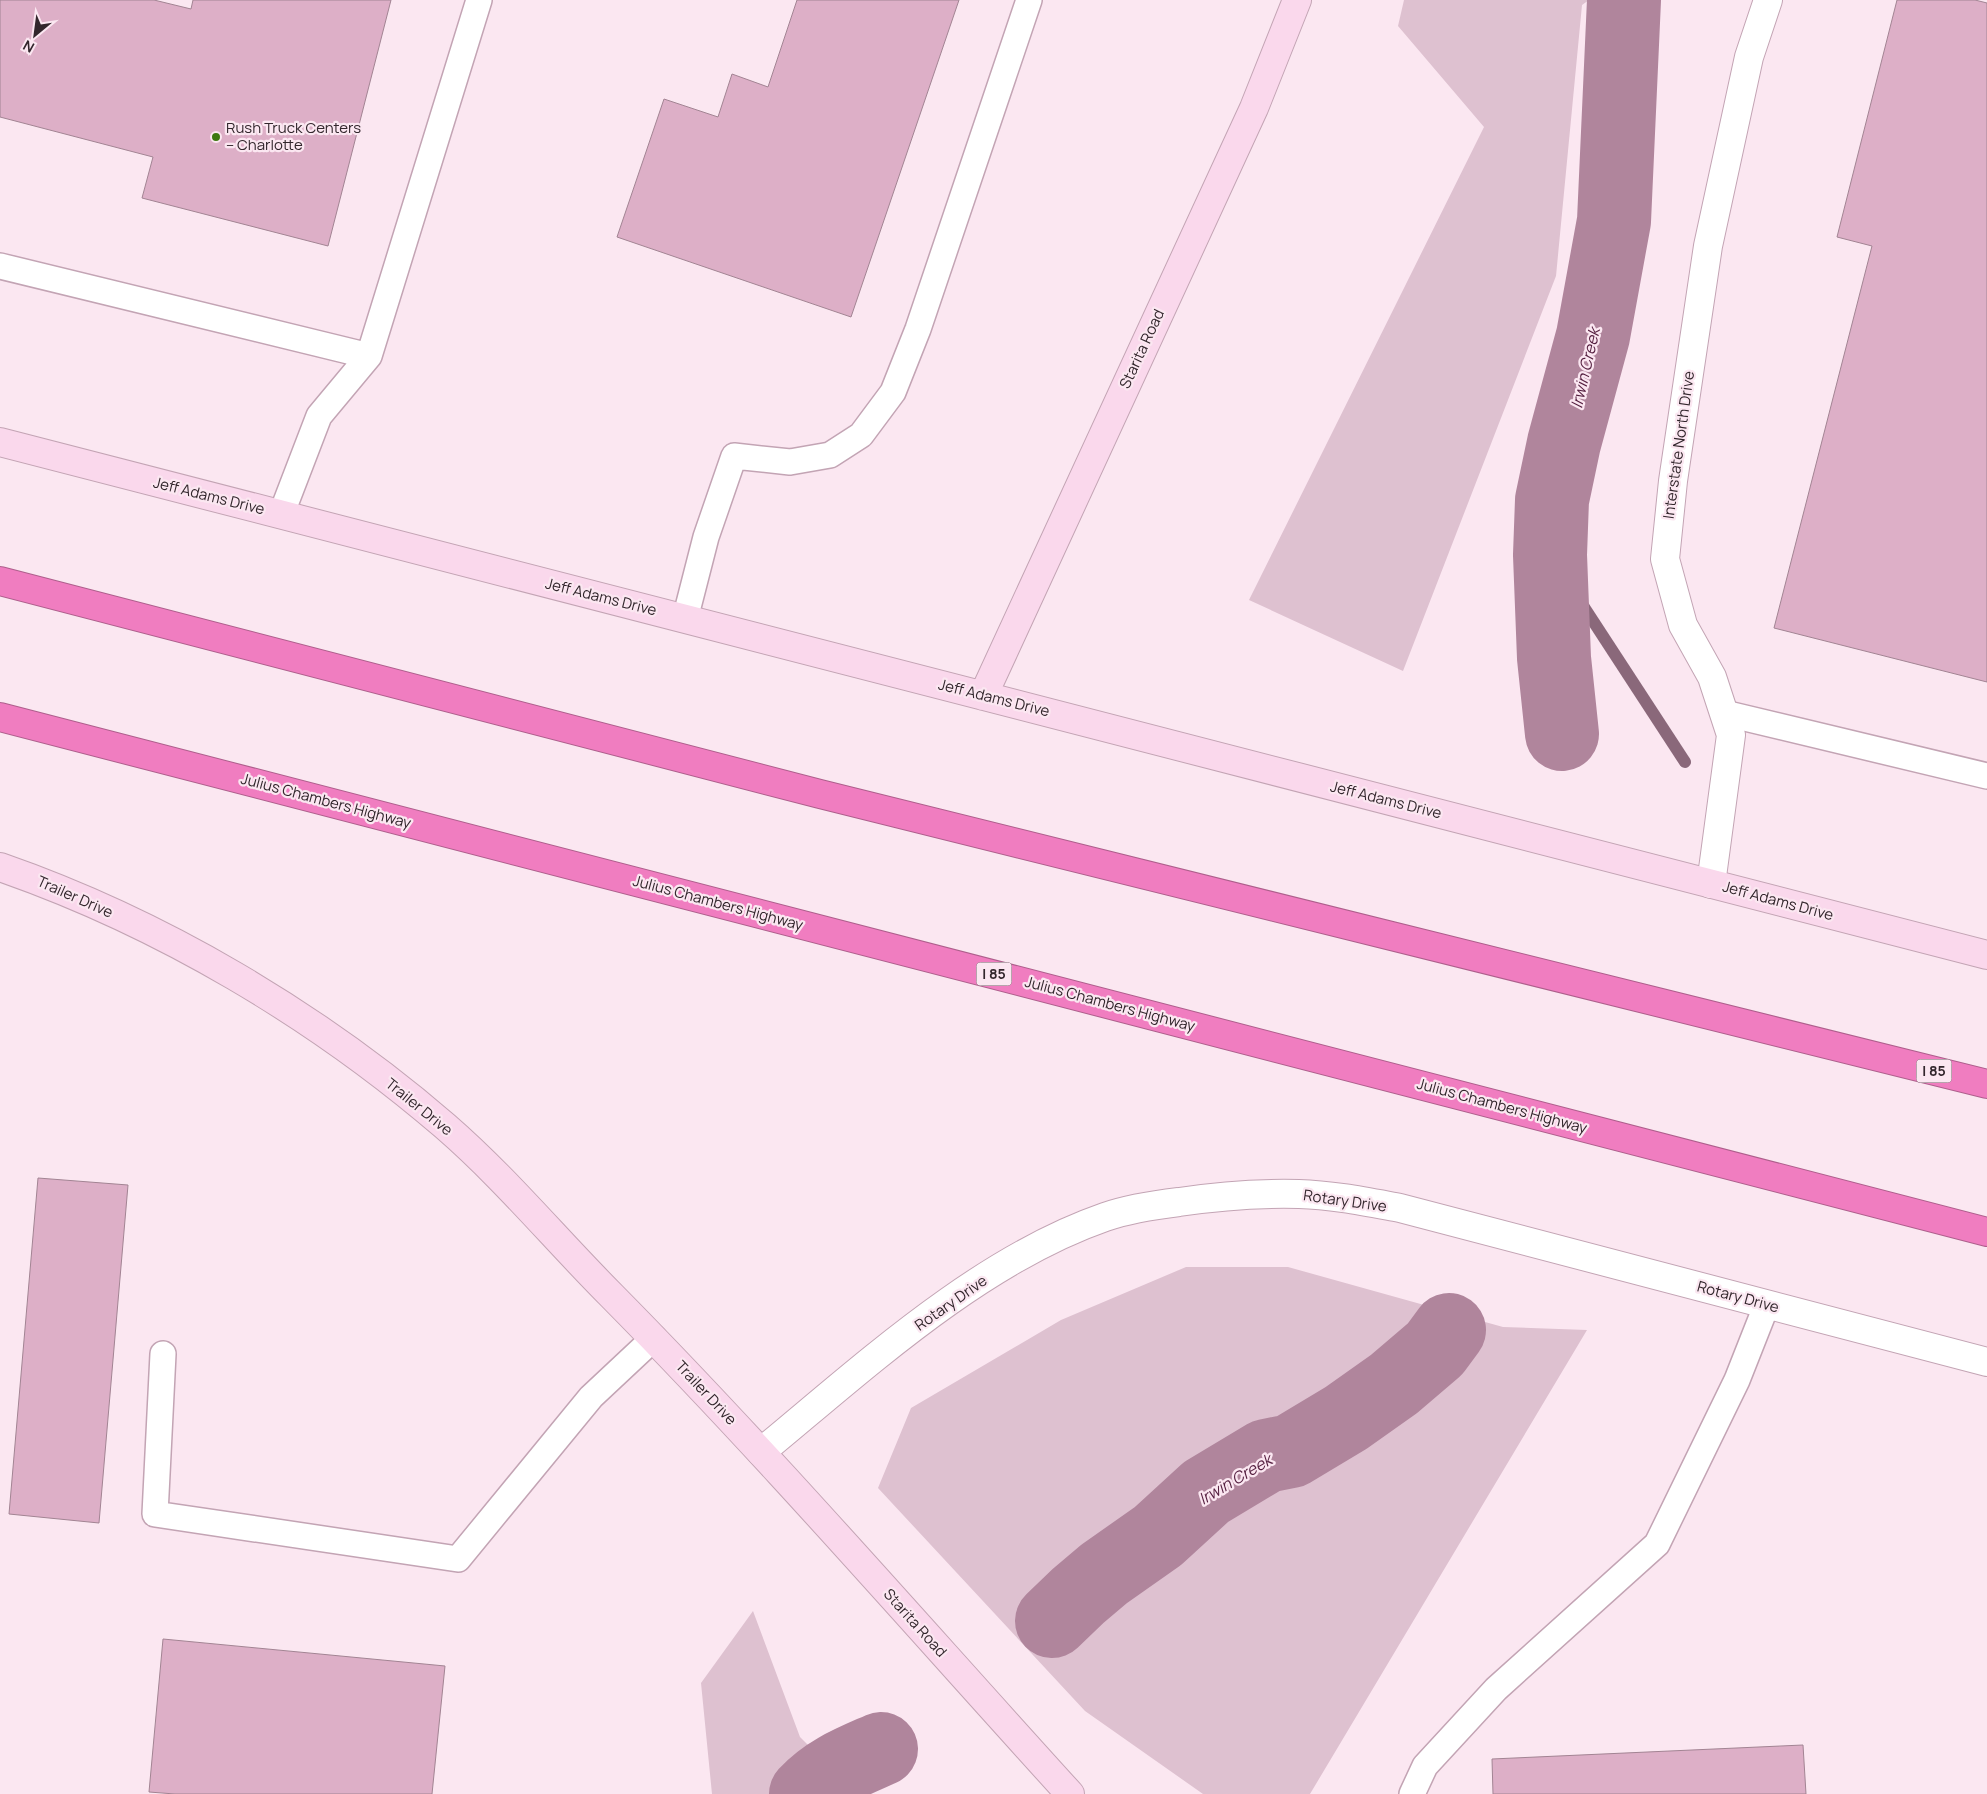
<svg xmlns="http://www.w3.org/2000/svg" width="1987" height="1794" font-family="Manrope,sans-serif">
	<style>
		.green { fill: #dec1d0 }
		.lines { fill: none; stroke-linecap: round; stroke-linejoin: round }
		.stream { stroke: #8a687a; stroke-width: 12 }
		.river { stroke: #b0859c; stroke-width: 74 }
		.building { fill: #ddafc7; stroke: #a28493 }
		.lane-casing { stroke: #c3a4b4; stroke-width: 28 }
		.street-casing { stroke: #c3a4b4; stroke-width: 30 }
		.secondary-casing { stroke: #c3a4b4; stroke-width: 30 }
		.highway-casing { stroke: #ae5f8c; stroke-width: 30 }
		.lane { stroke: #fff; stroke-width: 25 }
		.street { stroke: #fff; stroke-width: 28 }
		.secondary { stroke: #fad8ec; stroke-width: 28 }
		.highway { stroke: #f07dc0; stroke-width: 28 }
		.poi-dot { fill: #3c7810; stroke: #fbe7f1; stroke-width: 2 }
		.labels { text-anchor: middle; stroke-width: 4.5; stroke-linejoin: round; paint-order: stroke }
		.shield { fill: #fbe7f1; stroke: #6e6067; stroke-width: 1 }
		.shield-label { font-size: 14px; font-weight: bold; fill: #32262c }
		.poi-label { font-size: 15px; fill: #32262c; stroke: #fbe7f1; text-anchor: start }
		.street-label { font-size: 15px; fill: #32262c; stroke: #fbe7f1 }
		.water-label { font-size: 16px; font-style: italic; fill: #531d3e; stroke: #fbe7f1 }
	</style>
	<rect width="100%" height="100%" fill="#fbe7f1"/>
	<!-- green -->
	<path class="green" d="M1404,0H1589L1582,5L1556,276L1403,671L1249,600L1484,127L1398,26Z
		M1186,1267H1288L1503,1327L1587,1330L1310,1794H1203L1085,1711L878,1488L911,1408L1061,1320Z
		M753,1611L800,1737L857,1794H712L701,1683Z"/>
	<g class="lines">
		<!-- stream -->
		<path class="stream" d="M1550,555L1685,762"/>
		<!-- river -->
		<path class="river" d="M1562,734L1554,658L1550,555L1552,500L1564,443L1593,336L1614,221L1624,0
			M1052,1621L1078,1596L1104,1574L1158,1536L1206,1492L1266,1456L1291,1451L1346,1418L1394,1384L1435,1349L1449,1330
			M806,1794C827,1771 854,1761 881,1749"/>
	</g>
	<!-- building -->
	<path class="building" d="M0,0H154L191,9L193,0H391L328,246L142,198L153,157L0,117Z
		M797,0H959L851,317L617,237L664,99L718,117L732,74L768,87Z
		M1897,0H1975L1987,3V682L1774,628L1872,246L1837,237Z
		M38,1178L128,1185L99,1523L9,1514Z
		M163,1639L445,1666L432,1794H175L149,1792Z
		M1803,1745L1806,1794H1493L1492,1759Z"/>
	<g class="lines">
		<defs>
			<path id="lane" d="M0,266L369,356
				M281,515L319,416L369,356L479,0
				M685,619L706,537L734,456L790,462L830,455L861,435L893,392L918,329L1029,0
				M1724,713L1987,776
				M163,1354L155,1514L458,1559L591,1397L654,1338
				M1412,1794L1425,1766L1496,1689L1657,1544L1737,1380L1767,1304"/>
			<path id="street" d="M1711,884L1731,735L1712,677L1683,625L1665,559L1673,481L1708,246L1749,57L1768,0
				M761,1452C863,1368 978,1261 1105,1217C1128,1209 1154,1205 1179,1202C1219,1196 1259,1193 1299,1194C1333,1195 1367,1202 1400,1208L1987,1362"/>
			<path id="secondary" d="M0,442L1987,955
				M983,696L1254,108L1297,0
				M0,867C161,923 316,1015 445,1126C505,1178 556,1240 612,1296C770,1456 918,1627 1070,1794"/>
			<path id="highway" d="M0,581L820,794L1987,1084
				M0,717L1987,1232"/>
		</defs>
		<!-- lane casing -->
		<use href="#lane" class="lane-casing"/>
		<!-- street casing -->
		<use href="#street" class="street-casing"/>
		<!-- secondary casing -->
		<use href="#secondary" class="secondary-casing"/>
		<!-- highway casing -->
		<use href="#highway" class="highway-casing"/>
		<!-- lane -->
		<use href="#lane" class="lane"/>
		<!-- street -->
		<use href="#street" class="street"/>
		<!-- secondary -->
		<use href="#secondary" class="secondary"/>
		<!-- highway -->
		<use href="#highway" class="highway"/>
	</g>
	<!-- markers -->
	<circle class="poi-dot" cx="216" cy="137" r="5"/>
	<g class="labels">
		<!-- shield labels -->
		<g class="shield">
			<rect x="976.5" y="962.5" width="35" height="23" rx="4"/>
			<rect x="1916.5" y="1059.5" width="35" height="23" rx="4"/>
		</g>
		<g class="shield-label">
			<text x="994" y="979">I 85</text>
			<text x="1934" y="1076">I 85</text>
		</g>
		<!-- poi labels -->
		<g class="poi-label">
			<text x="226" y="133">Rush Truck Centers<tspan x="226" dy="17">– Charlotte</tspan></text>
		</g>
		<!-- street labels -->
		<g class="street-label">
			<text transform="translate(1142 349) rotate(-65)" y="5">Starita Road</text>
			<text transform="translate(1679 445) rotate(-82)" y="5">Interstate North Drive</text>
			<text transform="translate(209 496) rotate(14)" y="5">Jeff Adams Drive</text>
			<text transform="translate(601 597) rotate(14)" y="5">Jeff Adams Drive</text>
			<text transform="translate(994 698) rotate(14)" y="5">Jeff Adams Drive</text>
			<text transform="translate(1386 800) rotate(14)" y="5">Jeff Adams Drive</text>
			<text transform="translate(326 801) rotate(15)" y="5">Julius Chambers Highway</text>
			<text transform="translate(75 897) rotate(24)" y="5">Trailer Drive</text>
			<text transform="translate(1778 901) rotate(15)" y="5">Jeff Adams Drive</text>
			<text transform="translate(718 903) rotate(15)" y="5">Julius Chambers Highway</text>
			<text transform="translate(1110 1004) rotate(15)" y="5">Julius Chambers Highway</text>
			<text transform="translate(1502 1106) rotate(15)" y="5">Julius Chambers Highway</text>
			<text transform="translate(419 1107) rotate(39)" y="5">Trailer Drive</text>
			<text transform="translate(1345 1201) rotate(8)" y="5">Rotary Drive</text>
			<text transform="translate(1738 1297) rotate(15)" y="5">Rotary Drive</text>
			<text transform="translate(951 1303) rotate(-35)" y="5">Rotary Drive</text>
			<text transform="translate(706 1393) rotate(47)" y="5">Trailer Drive</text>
			<text transform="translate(915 1623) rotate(48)" y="5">Starita Road</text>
		</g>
		<!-- water labels -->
		<g class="water-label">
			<text transform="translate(1585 368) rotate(-77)" y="6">Irwin Creek</text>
			<text transform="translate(1235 1479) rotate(-31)" y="6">Irwin Creek</text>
		</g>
	</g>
	<!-- north arrow -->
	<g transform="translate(35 35) rotate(209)" stroke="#fbe7f1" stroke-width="4" paint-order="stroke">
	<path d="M0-4L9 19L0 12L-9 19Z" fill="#32262c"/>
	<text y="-8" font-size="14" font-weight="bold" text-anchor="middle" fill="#32262c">N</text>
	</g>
</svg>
